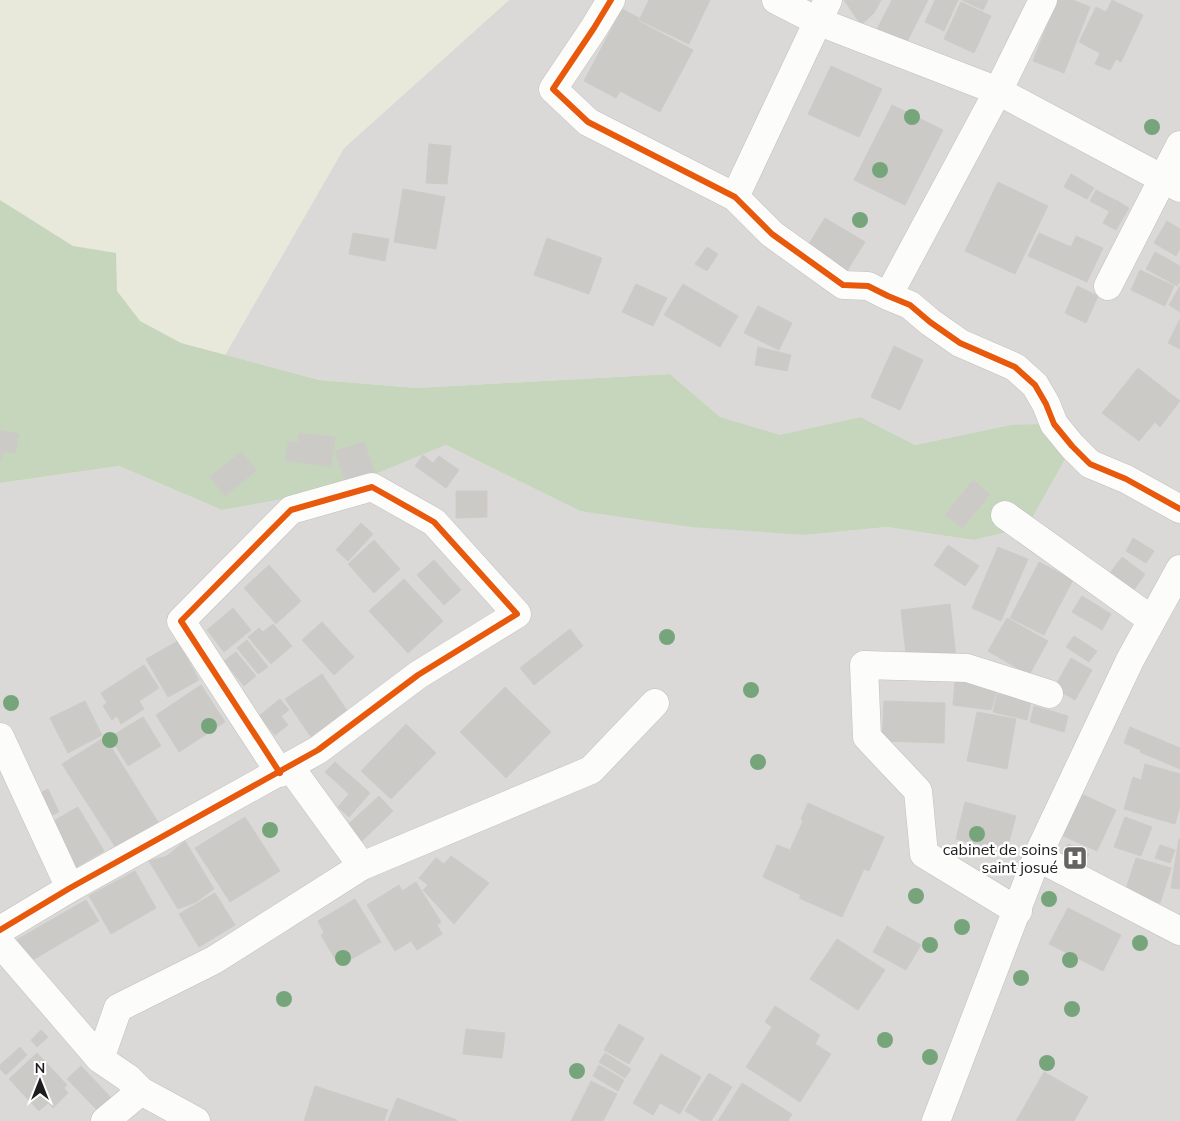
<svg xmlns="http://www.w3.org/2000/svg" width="1180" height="1121" font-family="'Nunito Sans',sans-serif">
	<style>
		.residential { fill: #dad9d7 }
		.farmland { fill: #e8e9da }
		.forest { fill: #c5d6bd }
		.building { fill: #cbcac7; stroke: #cecbc7 }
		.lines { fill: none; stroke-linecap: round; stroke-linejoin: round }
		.street-casing { stroke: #c1c0be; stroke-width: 29 }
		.street { stroke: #fcfcfb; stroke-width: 28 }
		.cycleway-casing { stroke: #fff; stroke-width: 9 }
		.cycleway { stroke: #e8590c; stroke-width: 6 }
		.tree { fill: #77a57b }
		.labels { text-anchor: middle; stroke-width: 5; stroke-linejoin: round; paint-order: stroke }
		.poi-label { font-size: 16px; fill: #1d1d1d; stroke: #fff; text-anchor: end }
	</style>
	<rect width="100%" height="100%" fill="#ebe9e5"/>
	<!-- residential -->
	<path class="residential" d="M509,0H1180V1121H0V483L119,466L222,510L339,489L446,445L580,511L805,535L887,527L973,540L1010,425L915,445L859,417L780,436L720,417L670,374L417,388L321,380L225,355L344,148Z"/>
	<!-- farmland -->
	<path class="farmland" d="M0,0H509L344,148L225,355L181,343L139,321L117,291L115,253L73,246L0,200Z"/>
	<!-- forest -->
	<path class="forest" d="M0,200L73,246L116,253L117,291L140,321L181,343L320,380L417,388L670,374L720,417L780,435L860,417L915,445L1010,425L1054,424L1072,446L1027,527L973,540L887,527L805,535L691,527L580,511L446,445L339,489L222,510L119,466L0,483Z"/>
	<!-- building -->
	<path class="building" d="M649,0H710L689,44L639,20Z
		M844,0H881L874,13L861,25Z
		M892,0H928L905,46L876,31Z
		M935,0H958L944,31L925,22Z
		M962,0H988L983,10Z
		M1057,0H1073L1090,7L1064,73L1033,61Z
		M1112,0L1143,15L1121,62L1116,59L1110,70L1095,64L1100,53L1079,42L1096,7L1106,12Z
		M961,2L991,16L974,53L944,39Z
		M622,9L639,18L638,21L693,50L660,112L620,91L616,98L584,81Z
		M831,66L882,89L859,137L808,114Z
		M892,105L943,130L905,205L854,180Z
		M429,144L451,146L447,184L426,183Z
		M1071,174L1094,188L1087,199L1064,187Z
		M998,182L1048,206L1015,274L965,251Z
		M403,189L445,197L436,249L394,242Z
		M1096,190L1115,200L1109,211L1090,201Z
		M1116,200L1129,208L1116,230L1103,223Z
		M825,218L865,242L842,279L802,255Z
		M1167,221L1180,229V249L1176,256L1154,243Z
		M353,233L389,239L385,261L349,254Z
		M1039,233L1071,247L1076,236L1103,248L1087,282L1028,256Z
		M547,238L602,258L589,294L534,275Z
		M707,247L718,254L707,271L695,264Z
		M1155,252L1180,266V282L1177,286L1146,269Z
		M1140,270L1174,286L1165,306L1131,290Z
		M636,284L667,298L653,326L622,312Z
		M683,284L738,316L720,347L664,315Z
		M1077,286L1098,296L1086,323L1065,313Z
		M1180,286V312L1169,305Z
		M758,306L792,323L779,350L744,333Z
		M1180,319V349L1168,343Z
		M894,346L923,360L900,410L871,397Z
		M758,347L791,355L787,371L755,365Z
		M1138,368L1180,401L1160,427L1155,422L1139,441L1102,413Z
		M0,430L19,434L15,453L3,451L1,461Z
		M299,433L335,437L331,467L285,460L288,441L298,443Z
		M364,442L375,473L346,483L335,451Z
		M241,452L257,470L225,496L210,477Z
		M423,455L433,463L439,456L459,470L446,488L415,466Z
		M973,480L990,494L963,528L945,515Z
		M456,491H487V517L456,518Z
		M361,523L373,534L348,561L336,550Z
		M1133,538L1154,551L1146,563L1126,551Z
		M374,540L400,569L374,593L348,564Z
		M948,545L979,566L965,586L934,565Z
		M998,547L1028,559L1001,621L972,608Z
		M1122,557L1145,574L1131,594L1107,577Z
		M434,560L461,590L444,605L417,575Z
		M1039,562L1073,580L1044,635L1010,618Z
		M269,565L301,601L276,624L244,588Z
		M404,579L443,621L408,653L369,611Z
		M1082,596L1111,614L1102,630L1072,612Z
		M950,604L956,657L907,663L901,610Z
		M233,608L251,630L224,652L207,630Z
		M1007,618L1048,641L1029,675L988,651Z
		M322,622L354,657L334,675L302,640Z
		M273,624L292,646L271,664L248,637L259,628L263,632Z
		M570,629L583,646L534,685L520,668Z
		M1074,636L1097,651L1089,662L1066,647Z
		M247,640L268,667L258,674L237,648Z
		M178,641L199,680L168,697L146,659Z
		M236,652L256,676L244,686L224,661Z
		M1071,658L1092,670L1075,700L1054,688Z
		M144,665L159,688L139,701L144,709L121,724L117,716L112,720L103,706L107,703L101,693Z
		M322,674L348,712L311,737L285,699Z
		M955,681L998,686L991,710L953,705Z
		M201,685L225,722L179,752L156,715Z
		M505,687L551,732L506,778L460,732Z
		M997,694L1031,701L1027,720L993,712Z
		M280,699L289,710L281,716L288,725L275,735L259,716Z
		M85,701L102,735L68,753L50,718Z
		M884,701L945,703L944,743L882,741Z
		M1034,706L1068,716L1064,732L1030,722Z
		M977,712L1016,719L1007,769L967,761Z
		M143,717L161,746L128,766L110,737Z
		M406,724L436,753L391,799L361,771Z
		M1130,727L1180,748V769L1140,752L1141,750L1124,743Z
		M105,737L158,822L116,848L62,764Z
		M335,762L370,793L349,817L338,807L349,794L325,772Z
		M1145,764L1180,774V806L1175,824L1124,809L1133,777L1141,780Z
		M48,789L59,812L46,818L34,796Z
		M1079,793L1116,810L1097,851L1059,834Z
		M379,796L393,811L359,844L344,828Z
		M965,802L1016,816L1006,852L956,839Z
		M808,803L884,837L869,871L864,869L842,917L799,898L801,895L763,877L777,845L790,850L803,821L801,819Z
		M78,807L104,851L73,869L48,824Z
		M245,817L280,871L230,902L195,848Z
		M1125,817L1152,827L1141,856L1114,847Z
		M1179,839H1180V889L1171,888Z
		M185,841L214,889L196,902L178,909L149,861L167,856Z
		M1068,844L1089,854L1080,871L1059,861Z
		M1160,845L1175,850L1170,863L1155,858Z
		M451,856L489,883L454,924L423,890L428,885L419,878L436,858L444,864Z
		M1136,858L1171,868L1160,903L1125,892Z
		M135,871L156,908L111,934L89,896Z
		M416,882L441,922L437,925L442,934L417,950L411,941L395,951L367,905L399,885L402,891Z
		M215,893L235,925L199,947L179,914Z
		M355,899L381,942L343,964L338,957L335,959L321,935L324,933L318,921Z
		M86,900L99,921L24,965L11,943Z
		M1068,908L1121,935L1103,971L1049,944Z
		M887,926L921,945L906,970L873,952Z
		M837,939L885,970L858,1010L810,979Z
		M775,1006L820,1035L815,1044L831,1054L800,1102L746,1067L772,1027L765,1022Z
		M619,1024L644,1038L629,1064L604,1050Z
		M466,1029L505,1033L502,1058L463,1054Z
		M41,1030L48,1037L37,1047L31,1040Z
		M20,1047L27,1055L6,1075L0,1069V1065Z
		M37,1053L67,1085L64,1088L68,1093L53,1108L48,1103L39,1111L9,1079Z
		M605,1053L631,1069L625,1078L599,1062Z
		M661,1054L701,1077L680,1114L660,1103L653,1115L633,1103Z
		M599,1065L624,1080L618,1091L593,1076Z
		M81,1066L116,1103L102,1115L67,1079Z
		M1044,1072L1088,1097L1074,1121H1016Z
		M709,1073L732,1087L711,1121H702L685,1111Z
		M591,1081L617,1094L603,1121H571Z
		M742,1083L792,1114L788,1121H718Z
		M315,1086L388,1110L384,1121H304Z
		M397,1098L457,1120L456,1121H388Z"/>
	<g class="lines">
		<defs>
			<path id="street" d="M611,0L594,28L553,89L588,122L735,197L772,234L843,285L868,286L888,296L910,305L930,322L960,343L1015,367L1035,385L1046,404L1054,424L1072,446L1090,464L1126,479L1180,509
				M776,0L817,21L998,91L1180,188
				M735,197L828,0
				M1108,286L1180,145
				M888,296L998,91L1043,0
				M1005,515L1152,620
				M0,737L70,888
				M290,767L362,866
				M1037,857L1180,931
				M1018,911L924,854L918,791L867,737L864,665L967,668L1049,694
				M0,930L70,888L318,750L418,675L517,614L434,522L372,487L291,510L181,621L280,773
				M0,943L100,1059L128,1078L141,1091L196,1121
				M100,1059L118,1008L214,960L362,866L591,770L655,703
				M105,1121L141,1091
				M936,1121L1037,857L1130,660L1180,569"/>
		</defs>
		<!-- street casing -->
		<use href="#street" class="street-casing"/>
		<!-- street -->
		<use href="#street" class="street"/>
		<defs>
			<path id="cycleway" d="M611,0L594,28L553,89L588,122L735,197L772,234L843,285L868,286L888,296L910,305L930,322L960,343L1015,367L1035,385L1046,404L1054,424L1072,446L1090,464L1126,479L1180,509
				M0,930L70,888L318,750L418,675L517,614L434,522L372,487L291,510L181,621L280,773"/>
		</defs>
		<!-- cycleway casing -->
		<use href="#cycleway" class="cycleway-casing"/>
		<!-- cycleway -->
		<use href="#cycleway" class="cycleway"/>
	</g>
	<!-- trees -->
	<g class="tree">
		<circle cx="912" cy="117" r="8"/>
		<circle cx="1152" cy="127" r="8"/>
		<circle cx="880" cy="170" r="8"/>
		<circle cx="860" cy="220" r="8"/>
		<circle cx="667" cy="637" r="8"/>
		<circle cx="751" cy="690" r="8"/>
		<circle cx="11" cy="703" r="8"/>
		<circle cx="209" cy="726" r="8"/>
		<circle cx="110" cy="740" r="8"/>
		<circle cx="758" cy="762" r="8"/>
		<circle cx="270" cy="830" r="8"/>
		<circle cx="977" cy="834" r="8"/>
		<circle cx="916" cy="896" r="8"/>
		<circle cx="1049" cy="899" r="8"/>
		<circle cx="962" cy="927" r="8"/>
		<circle cx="1140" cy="943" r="8"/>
		<circle cx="930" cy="945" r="8"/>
		<circle cx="343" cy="958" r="8"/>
		<circle cx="1070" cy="960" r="8"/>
		<circle cx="1021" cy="978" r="8"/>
		<circle cx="284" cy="999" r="8"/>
		<circle cx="1072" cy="1009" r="8"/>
		<circle cx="885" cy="1040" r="8"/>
		<circle cx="930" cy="1057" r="8"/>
		<circle cx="1047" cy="1063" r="8"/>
		<circle cx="577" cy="1071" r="8"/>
	</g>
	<!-- icons -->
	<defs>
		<symbol id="hospital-square" viewBox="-11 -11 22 22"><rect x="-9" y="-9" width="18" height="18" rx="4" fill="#656463" stroke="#fff"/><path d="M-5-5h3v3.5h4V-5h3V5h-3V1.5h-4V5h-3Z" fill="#fff"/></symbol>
	</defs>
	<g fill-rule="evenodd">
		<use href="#hospital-square" x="1061" y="844" width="28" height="28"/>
	</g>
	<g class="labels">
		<!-- poi labels -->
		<g class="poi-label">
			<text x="1058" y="855">cabinet de soins<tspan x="1058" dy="18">saint josué</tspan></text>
		</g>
	</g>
	<!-- north arrow -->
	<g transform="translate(40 1081)" stroke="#ffffff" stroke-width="4" paint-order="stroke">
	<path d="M0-4L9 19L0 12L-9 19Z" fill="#1d1d1d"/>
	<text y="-8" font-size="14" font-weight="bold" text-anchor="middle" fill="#1d1d1d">N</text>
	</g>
</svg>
